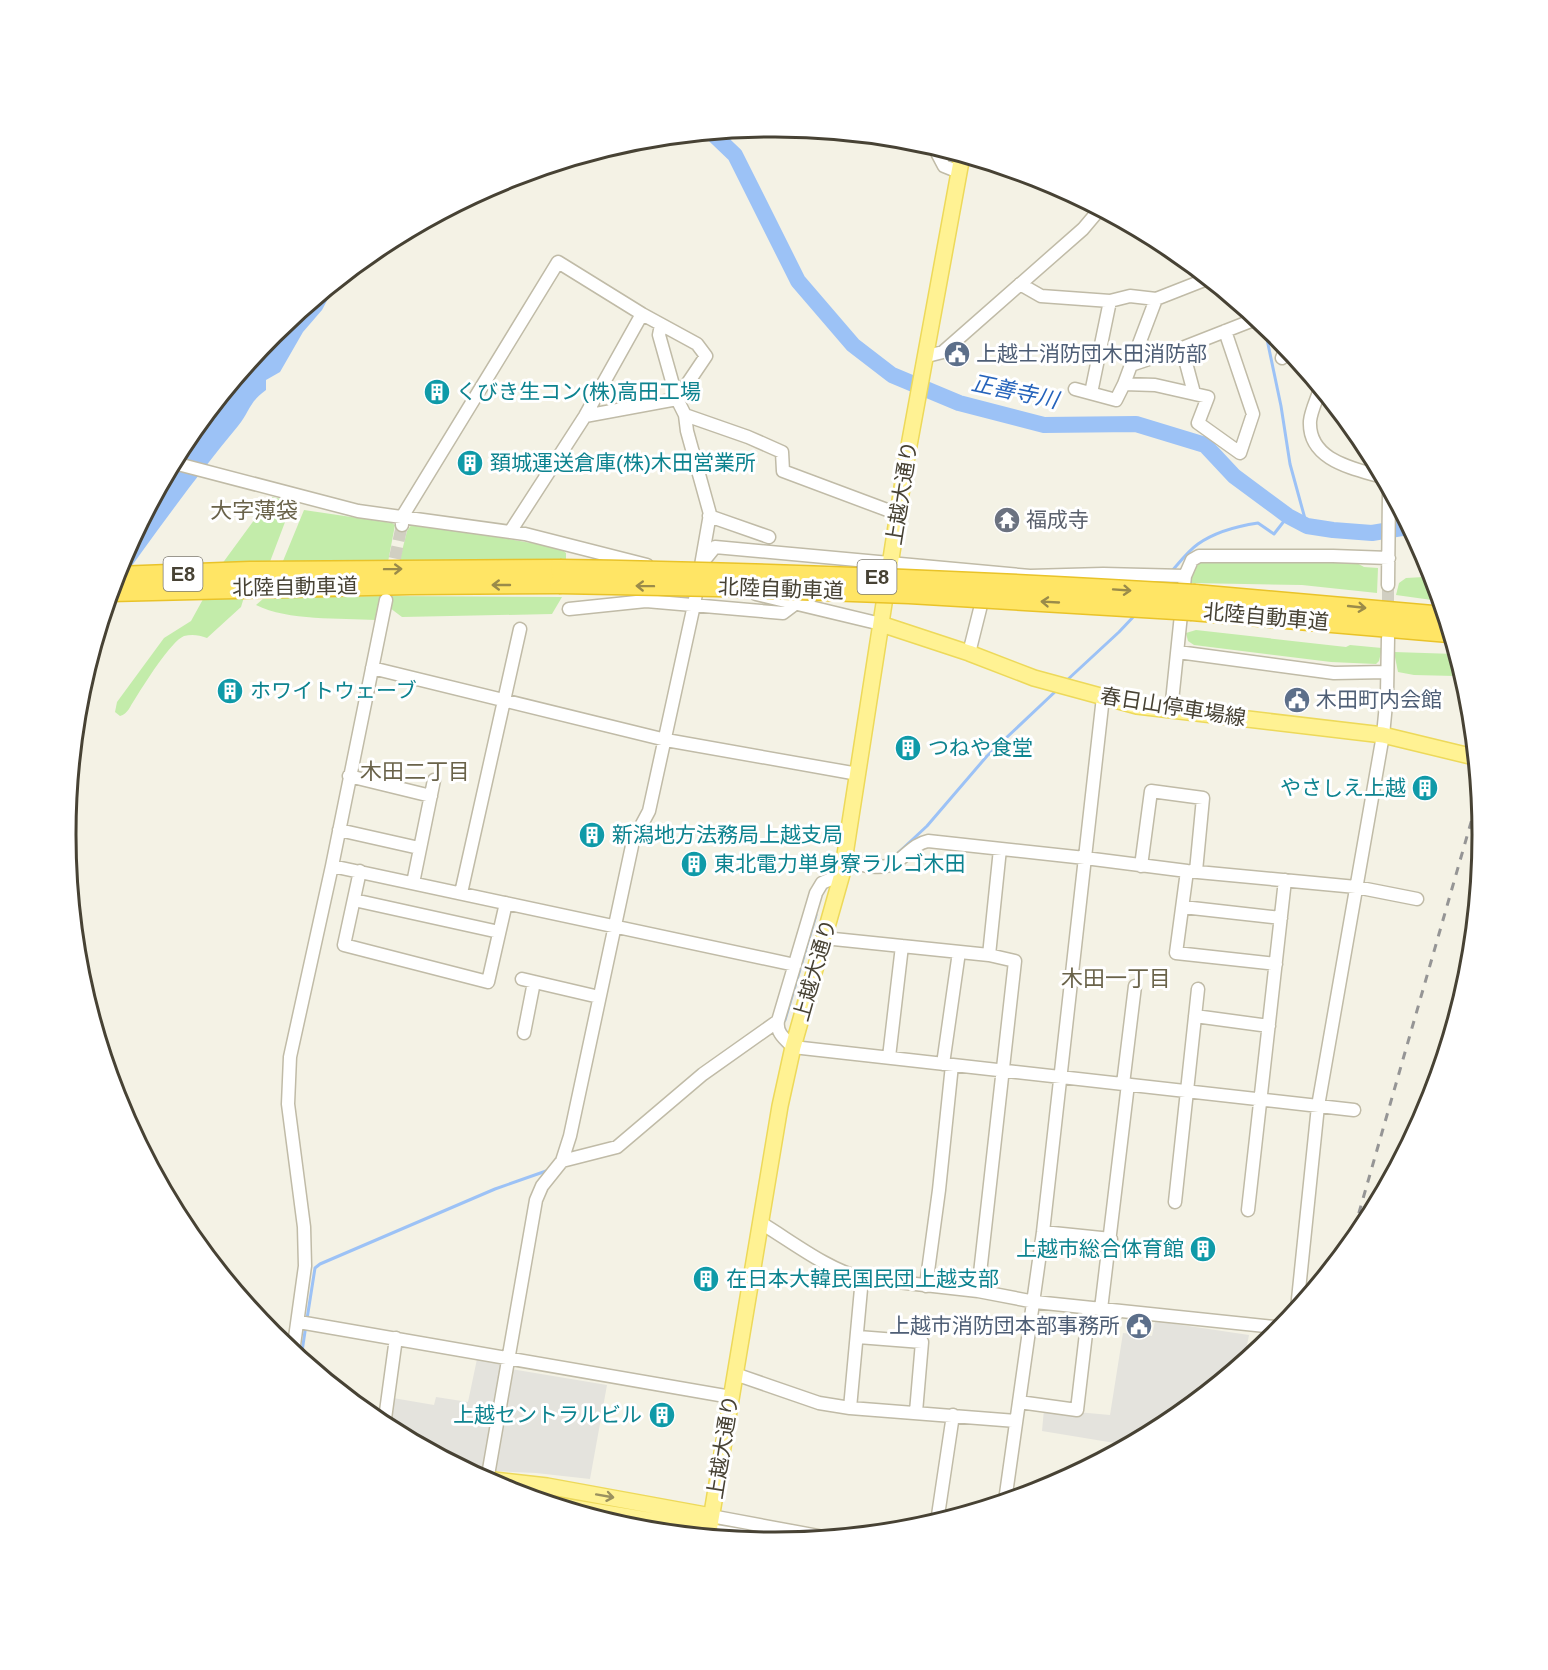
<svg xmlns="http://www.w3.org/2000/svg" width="1548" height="1670" font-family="Helvetica,'Noto Sans JP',sans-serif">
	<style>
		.green { fill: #c3ecaa }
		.parking { fill: #e4e3dd }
		.water { fill: #9cc2f6 }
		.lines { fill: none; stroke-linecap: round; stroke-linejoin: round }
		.stream { stroke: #9cc2f6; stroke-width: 3 }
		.river { stroke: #9cc2f6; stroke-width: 16 }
		.minor-tunnel { stroke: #d1cfc2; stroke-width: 12; stroke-dasharray: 12 6; stroke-linecap: butt }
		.minor-casing { stroke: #c0bba7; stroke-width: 15 }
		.major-casing { stroke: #edd95a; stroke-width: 18 }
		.highway-casing { stroke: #e9c329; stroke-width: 21 }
		.minor { stroke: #fff; stroke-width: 12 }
		.major { stroke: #fff293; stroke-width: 15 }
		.highway { stroke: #ffe565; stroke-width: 18 }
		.rail { stroke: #959595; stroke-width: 3; stroke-dasharray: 8 8; stroke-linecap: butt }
		.highway-bridge-casing { stroke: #e9c329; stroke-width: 21; stroke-linecap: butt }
		.highway-bridge { stroke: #ffe565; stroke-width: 18 }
		.oneway { stroke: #9a8b4a }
		.oneway2 { stroke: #9a915f }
		.labels { text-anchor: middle; stroke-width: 6; stroke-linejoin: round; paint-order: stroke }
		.shield { fill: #fff; stroke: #7e7b71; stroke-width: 1.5 }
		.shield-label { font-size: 20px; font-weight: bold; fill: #474234 }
		.service-label { font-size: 21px; fill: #4e5e75; stroke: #fff; text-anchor: start }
		.culture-label { font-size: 21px; fill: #0d838f; stroke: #fff; text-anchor: start }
		.street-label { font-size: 21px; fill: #474234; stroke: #fff }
		.worship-label { font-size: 21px; fill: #5b616d; stroke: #fff; text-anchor: start }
		.water-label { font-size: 22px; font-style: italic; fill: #2563bb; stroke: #fff }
		.neighbourhood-label { font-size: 22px; fill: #6a634a; stroke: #fff }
		.rim { fill: none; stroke: #474234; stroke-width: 3 }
	</style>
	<rect width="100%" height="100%" fill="#f4f2e5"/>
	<!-- green -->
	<path class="green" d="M271,497L293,501L268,567L219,568Z
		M304,510L392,523L395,525L388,562L332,564L283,561Z
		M412,524L434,526L560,548L566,553V563H399L407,531Z
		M1205,560L1353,561L1364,567L1378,568L1377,593L1302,585L1190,583C1191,570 1194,565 1205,560Z
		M1424,577L1432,578L1439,601L1396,595L1399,583L1406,578Z
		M207,592L245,594L241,607L207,638C199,635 192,634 184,636C171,641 143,686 135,699C130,706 128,714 120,716L115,712L117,702L164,638L191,621Z
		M381,596L376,620C340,618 288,621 256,605L264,598Z
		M392,596L562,597L552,614L402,617L390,608Z
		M1196,630L1346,647L1350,645L1382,648L1379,661L1376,664L1331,662L1194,645L1188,641L1186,633Z
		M1394,652L1455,654L1460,668L1455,676L1414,675L1398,672Z"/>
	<!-- parking -->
	<path class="parking" d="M1155,1321L1249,1335L1244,1361L1167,1424L1127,1445L1042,1431L1044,1409L1110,1415L1123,1333L1152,1336Z
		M477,1359L503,1363L485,1471L468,1470L389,1428L393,1398L434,1405L436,1397L468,1402Z
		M511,1369L607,1385L590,1479L536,1473L495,1471Z"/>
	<!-- water -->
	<path class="water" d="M348,273L330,295L322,310L303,332L280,372L266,380V390C249,402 250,411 238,426C193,480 152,538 110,596L120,564L186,441L274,334Z"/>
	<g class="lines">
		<!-- stream -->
		<path class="stream" d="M1264,325L1281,406L1290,464L1307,526
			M1171,572C1179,563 1188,551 1198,544C1215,532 1238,526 1258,523L1274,534L1288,516
			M1065,682L1119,632L1136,614
			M898,853L927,826L987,756L1058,689
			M850,857L888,861
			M782,1023L785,1020L816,915
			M307,1319L315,1268L320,1264L495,1189L549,1170
			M301,1358L306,1325"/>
		<!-- river -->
		<path class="river" d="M712,133L735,155L798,281L853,345L892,375L959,403L1044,425L1136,424L1205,445L1234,476L1288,516L1307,526L1333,530L1372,533L1408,527"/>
		<!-- minor-tunnel -->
		<path class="minor-tunnel" d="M391,576L402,525
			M1388,619V585"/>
		<defs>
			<path id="minor" d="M934,147L944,166L959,172
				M1020,284L1041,296L1110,301L1130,296L1156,299L1207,279
				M1156,299L1131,365L1182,348L1256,319
				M1182,348L1194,393
				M927,356L943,352L1083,229L1099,210
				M1282,358L1286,348
				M1131,365L1124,384L1155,385L1208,397L1198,423L1240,453L1253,414L1225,331
				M1075,389L1116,400L1124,384
				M1320,389C1317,399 1311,411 1310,421C1308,460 1352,468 1382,477
				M1091,393L1110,301
				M685,415L748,437L782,452L783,471L898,514
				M585,416L677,399L659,335L661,325
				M174,463L358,511L525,534L647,565
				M709,516L769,537
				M402,525V517L558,262L642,314L697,344L706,356L677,399L685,415L687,431L710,514L694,605L649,811L633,841L570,1136L562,1161L542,1186L536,1200L487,1481
				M510,532L585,416L642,314
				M702,563L715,547L1030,576L1103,574L1185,576L1171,711
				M1185,576L1192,560L1199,556H1333L1389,558
				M1388,585L1389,491
				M756,594L881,624
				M569,609L646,601L783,613L795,604
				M1178,652L1334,673L1387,672
				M969,653L984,593
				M372,668L666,740L858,774
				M349,776L431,796
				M339,830L419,848
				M843,861C860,864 881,872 896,862C908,854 914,844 928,841L1085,858L1187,871L1356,887L1417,899
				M332,866L795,965
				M1141,866L1151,791L1203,798L1196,871
				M360,871L344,945L488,982L506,903
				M1187,871L1176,953L1276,964
				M842,874L822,883L816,893L778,1021C776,1033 785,1039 793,1047L1354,1110
				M413,883L434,780
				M461,893L520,629
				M354,900L499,932
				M1183,907L1281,918
				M824,938L989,955L1000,849
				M522,979L599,997
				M1195,1016L1269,1026
				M524,1033L534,982
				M889,1057L902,946
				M943,1064L959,952
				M1123,1084L1135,986
				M562,1161L617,1147L703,1074L778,1021
				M1175,1202L1198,989
				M1248,1210L1285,880
				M761,1223C791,1241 828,1270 862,1278L978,1291L1035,1302L1275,1327L1283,1325
				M1043,1232L1111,1239
				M862,1278L850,1408L1016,1421
				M926,1286L939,1190L952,1065
				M978,1291L1015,961L989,955
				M1101,1309L1128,1084
				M1297,1309L1318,1106L1383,735L1387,694L1388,638
				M299,1322L731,1397
				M858,1337L922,1342L916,1412
				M293,1352L305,1266L304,1227L288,1104L290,1057L332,866L386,600
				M735,1374L819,1403L850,1408
				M1019,1402L1077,1410L1089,1308
				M384,1426L396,1338
				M1005,1501L1043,1232L1103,697
				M711,1516L829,1538
				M937,1522L953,1415
				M709,1530L783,1542"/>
			<path id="major" d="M881,624L969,653L1034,678L1137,706L1383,735L1474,757
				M485,1479L547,1486L711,1516
				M556,1505L709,1530
				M708,1537L780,1106L793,1047L842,874L906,462L962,156"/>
			<path id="highway" d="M116,576L250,571L560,569
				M111,592L410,585L559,584
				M1195,594L1444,616
				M1192,611L1449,633"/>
		</defs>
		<!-- minor casing -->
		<use href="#minor" class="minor-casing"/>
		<!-- major casing -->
		<use href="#major" class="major-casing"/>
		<!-- highway casing -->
		<use href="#highway" class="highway-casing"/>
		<!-- minor -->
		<use href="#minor" class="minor"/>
		<!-- major -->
		<use href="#major" class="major"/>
		<!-- highway -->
		<use href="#highway" class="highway"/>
		<!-- rail -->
		<path class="rail" d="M1350,1244L1478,798"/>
		<defs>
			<path id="highway-bridge" d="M560,569C772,572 983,581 1195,594
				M559,584L717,587L909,594L1192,611"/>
		</defs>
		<!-- highway-bridge casing -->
		<use href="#highway-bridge" class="highway-bridge-casing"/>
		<!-- highway-bridge -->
		<use href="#highway-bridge" class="highway-bridge"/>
	</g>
	<!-- one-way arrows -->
	<defs><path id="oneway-shaft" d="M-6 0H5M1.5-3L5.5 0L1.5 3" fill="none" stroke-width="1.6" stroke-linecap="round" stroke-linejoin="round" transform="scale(1.5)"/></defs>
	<g class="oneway">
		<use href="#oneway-shaft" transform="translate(393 569) rotate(-1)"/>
		<use href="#oneway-shaft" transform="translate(501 585) rotate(180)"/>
		<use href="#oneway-shaft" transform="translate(645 586) rotate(-179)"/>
		<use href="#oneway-shaft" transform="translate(1122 590) rotate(4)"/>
		<use href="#oneway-shaft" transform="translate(1050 602) rotate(-177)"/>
		<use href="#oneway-shaft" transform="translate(1357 607) rotate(6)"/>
	</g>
	<use class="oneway2" href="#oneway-shaft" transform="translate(605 1496) rotate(10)"/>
	<!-- icons -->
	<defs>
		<symbol id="civic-disc" viewBox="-11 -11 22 22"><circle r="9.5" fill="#5c6f8a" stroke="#fff"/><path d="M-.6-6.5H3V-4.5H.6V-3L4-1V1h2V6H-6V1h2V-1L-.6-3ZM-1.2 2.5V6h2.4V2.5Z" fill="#fff"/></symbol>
		<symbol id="building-disc" viewBox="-11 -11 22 22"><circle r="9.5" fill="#0f9aa8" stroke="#fff"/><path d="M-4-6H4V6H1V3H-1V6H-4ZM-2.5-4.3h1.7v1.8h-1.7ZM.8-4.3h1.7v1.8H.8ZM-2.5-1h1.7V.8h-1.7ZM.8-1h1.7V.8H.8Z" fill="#fff"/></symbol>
		<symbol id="temple-disc" viewBox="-11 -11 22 22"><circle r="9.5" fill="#6b7280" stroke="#fff"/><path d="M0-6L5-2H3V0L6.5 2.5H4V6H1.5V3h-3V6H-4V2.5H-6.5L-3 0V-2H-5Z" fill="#fff"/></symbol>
	</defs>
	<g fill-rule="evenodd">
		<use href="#civic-disc" x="942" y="339" width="30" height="30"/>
		<use href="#building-disc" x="422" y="377" width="30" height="30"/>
		<use href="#building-disc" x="455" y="448" width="30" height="30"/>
		<use href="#temple-disc" x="992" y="505" width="30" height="30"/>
		<use href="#building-disc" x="215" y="676" width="30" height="30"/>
		<use href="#civic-disc" x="1282" y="685" width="30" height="30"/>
		<use href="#building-disc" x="893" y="733" width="30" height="30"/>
		<use href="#building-disc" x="1410" y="773" width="30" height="30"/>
		<use href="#building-disc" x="577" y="820" width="30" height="30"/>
		<use href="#building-disc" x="679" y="849" width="30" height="30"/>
		<use href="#building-disc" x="1188" y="1234" width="30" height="30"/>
		<use href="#building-disc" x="691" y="1264" width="30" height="30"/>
		<use href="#civic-disc" x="1124" y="1311" width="30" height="30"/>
		<use href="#building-disc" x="647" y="1400" width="30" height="30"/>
	</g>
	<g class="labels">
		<!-- shield labels -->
		<g class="shield">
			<rect x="163.5" y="557" width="39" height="34" rx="4.5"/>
			<rect x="857.5" y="560" width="39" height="34" rx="4.5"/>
		</g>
		<g class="shield-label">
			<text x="183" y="581">E8</text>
			<text x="877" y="584">E8</text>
		</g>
		<!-- service labels -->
		<g class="service-label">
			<text x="976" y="361">上越士消防団木田消防部</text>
			<text x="1316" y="707">木田町内会館</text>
			<text x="1120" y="1333" text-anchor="end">上越市消防団本部事務所</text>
		</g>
		<!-- culture labels -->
		<g class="culture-label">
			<text x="456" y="399">くびき生コン(株)高田工場</text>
			<text x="490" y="470">頚城運送倉庫(株)木田営業所</text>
			<text x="250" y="698">ホワイトウェーブ</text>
			<text x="928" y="755">つねや食堂</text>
			<text x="1406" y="795" text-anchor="end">やさしえ上越</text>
			<text x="612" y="842">新潟地方法務局上越支局</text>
			<text x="714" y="871">東北電力単身寮ラルゴ木田</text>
			<text x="1184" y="1256" text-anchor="end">上越市総合体育館</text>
			<text x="726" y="1286">在日本大韓民国民団上越支部</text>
			<text x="642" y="1422" text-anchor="end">上越セントラルビル</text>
		</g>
		<!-- street labels -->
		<g class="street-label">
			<text transform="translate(902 493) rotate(-81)" y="7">上越大通り</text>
			<text transform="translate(295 587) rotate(-1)" y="7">北陸自動車道</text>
			<text transform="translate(781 589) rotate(2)" y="7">北陸自動車道</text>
			<text transform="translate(1266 617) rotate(5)" y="7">北陸自動車道</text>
			<text transform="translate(1173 707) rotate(9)" y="7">春日山停車場線</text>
			<text transform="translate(815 970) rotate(-74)" y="7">上越大通り</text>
			<text transform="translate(723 1447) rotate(-81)" y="7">上越大通り</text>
		</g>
		<!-- worship labels -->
		<g class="worship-label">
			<text x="1026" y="527">福成寺</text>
		</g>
		<!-- water labels -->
		<g class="water-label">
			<text transform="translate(1015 391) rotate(12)" y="8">正善寺川</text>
		</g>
		<!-- neighbourhood labels -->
		<g class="neighbourhood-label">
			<text x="254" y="518">大字薄袋</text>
			<text x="415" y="779">木田二丁目</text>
			<text x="1116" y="986">木田一丁目</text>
		</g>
	</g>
	<!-- crop -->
	<path d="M0 0H1548V1670H0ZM773 137H775A697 697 0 0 1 1472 834V835A697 697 0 0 1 775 1532H773A697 697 0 0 1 76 835V834A697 697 0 0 1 773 137Z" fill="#fff" fill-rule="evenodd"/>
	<path class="rim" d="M773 137H775A697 697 0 0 1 1472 834V835A697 697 0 0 1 775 1532H773A697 697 0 0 1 76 835V834A697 697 0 0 1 773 137Z"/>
</svg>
